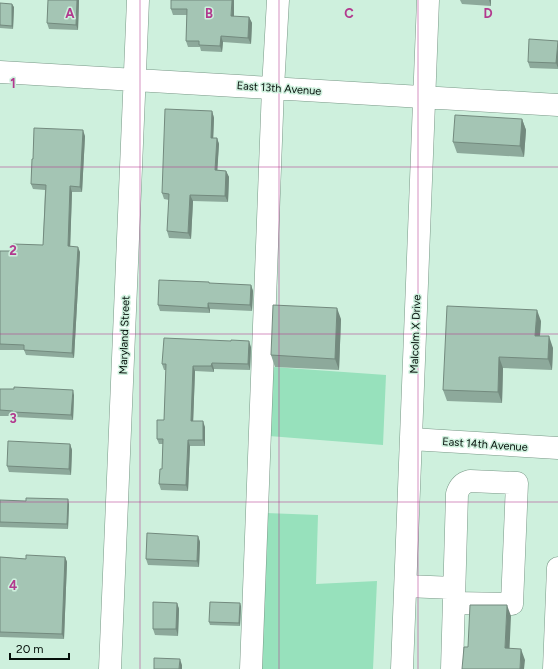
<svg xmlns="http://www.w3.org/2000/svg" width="558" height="669" font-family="Figtree,sans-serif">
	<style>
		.green { fill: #97e1bc }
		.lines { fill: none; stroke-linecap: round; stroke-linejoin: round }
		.minor-casing { stroke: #799887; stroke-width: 23 }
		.minor { stroke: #fff; stroke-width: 22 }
		.wall { fill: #8da99b }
		.shaded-wall { fill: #738a7e }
		.building { fill: #a4c5b4; stroke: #738a7e }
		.grid { fill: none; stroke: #b2398e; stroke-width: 1; stroke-opacity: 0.55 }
		.labels { text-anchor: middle; stroke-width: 3; stroke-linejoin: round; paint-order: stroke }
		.street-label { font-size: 11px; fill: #050f0a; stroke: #cef0dd }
		.grid-label { font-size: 13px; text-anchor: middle; font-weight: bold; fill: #b2398e; stroke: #cef0dd; stroke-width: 3; stroke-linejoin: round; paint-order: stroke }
	</style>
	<rect width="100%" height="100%" fill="#cef0dd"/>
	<!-- green -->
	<path class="green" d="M273,367L386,375L383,445L269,436Z
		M266,513L318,515L316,584L377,581L373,669H258Z"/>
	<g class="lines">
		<defs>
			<path id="minor" d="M0,72L558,105
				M411,439L558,448
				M406,586L454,588
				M110,669L138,0
				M251,669L273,88L278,0
				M402,669L428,0
				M452,669L457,494C459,487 462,483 470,481L517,483L512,604L454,603
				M554,669L558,568"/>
		</defs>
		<!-- minor casing -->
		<use href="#minor" class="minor-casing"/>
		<!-- minor -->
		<use href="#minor" class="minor"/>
	</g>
	<!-- wall -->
	<path class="wall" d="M48,0H79L78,30L49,29L47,23Z
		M171,0L234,17H249L252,23L251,44L223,42L222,52L201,51L200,47H188L186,41L187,15H173L171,9Z
		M460,0H491V6L462,4Z
		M0,3L14,7L13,29L0,28Z
		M558,41V69L530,68L528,62Z
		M212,111L214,118L213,138H217L219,144L217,170L226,171L229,177L228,202L193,201L191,239L169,238L167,231L169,200L164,199L162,193Z
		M522,119L526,130L524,157L457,153L453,142Z
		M85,136L82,192H72L70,246L80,252L74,358L26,355L24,350H0V251H13L43,245L45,190L33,189L31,184Z
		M251,285L253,291L252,311L210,309V313L160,311L158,305Z
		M341,319L339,370L275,367L271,355Z
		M541,321L540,336L553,348L552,370L503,368L502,403L447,401L443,390Z
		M251,347L250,370L214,369V372L195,371L193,421L205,427V446H190L188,491L161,490L159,484L162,469L163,444H159L157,439L164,420L166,370H164L162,364Z
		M0,389L74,395L73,420L15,417V416H0Z
		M70,444L72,450L71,475L9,472L7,466Z
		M0,500L69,504L68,529L0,527Z
		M198,536L200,542L199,567L148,565L146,559Z
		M0,557L26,559L65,557L67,562L64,639L0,637Z
		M177,603L179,609L178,636L155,635L153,629Z
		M241,606L240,626L210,625L209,622Z"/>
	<!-- shaded-wall -->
	<path class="shaded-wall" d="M77,0H79L78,30L76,25Z
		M232,0H234V23L231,16Z
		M489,0H491V6Z
		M12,4L14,7L13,29L12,26Z
		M249,17L252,23L251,44L248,38Z
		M221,36L223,42L222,52L220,46Z
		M558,41V68L556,63Z
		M212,111L214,118L213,144L211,138Z
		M522,119L526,130L524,157L520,146Z
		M83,130L85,136L82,192L80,187Z
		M217,138L219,144L217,176L215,170Z
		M226,171L229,177L228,202L225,196Z
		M70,186L72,192L70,252L68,246Z
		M190,195L193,201L191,239L188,233Z
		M78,247L80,252L74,358L72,353Z
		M251,285L253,291L252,311L250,305Z
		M208,303L210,309V313L208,308Z
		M337,308L341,319L339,370L335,359Z
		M537,310L541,321L539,347L535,336Z
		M549,336L553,348L552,370L548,359Z
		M249,341L251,347L250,370L248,364Z
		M499,357L503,368L502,403L498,392Z
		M212,363L214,369V372L211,366Z
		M193,366L195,371L193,426L191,421Z
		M73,390L74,395L73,420L71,415Z
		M203,421L205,427V446L203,440Z
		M188,440L190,446L188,491L186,485Z
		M70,444L72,450L71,475L69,469Z
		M68,499L69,504L68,529L67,524Z
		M198,536L200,542L199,567L197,561Z
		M65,557L67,562L64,639L62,634Z
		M177,603L179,609L178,636L176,629Z
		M240,603L241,606L240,626L239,623Z
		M507,605L511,616L509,660L505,648Z
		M521,649L525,660L524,669H520Z
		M180,659L182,665V669H179Z"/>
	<!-- building -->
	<path class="building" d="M48,0H77L76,25L47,23Z
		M171,0H232L231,16L249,17L248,38L221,36L220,46L199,45V41H186L187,9H171Z
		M0,3L12,4V26L0,25Z
		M529,39L558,41L556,63L528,62Z
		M165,109L212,111L211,138H217L215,170L226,171L225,196L190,195L188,233L167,231L169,194L162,193Z
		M455,115L522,119L520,146L453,142Z
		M34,128L83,130L80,187L70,186L68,246L78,247L72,353L24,350V345L0,344V251H13V244L43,245L46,185L31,184L32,159H33Z
		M159,280L209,282V283L251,285L250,305L208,303V308L158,305Z
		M273,305L337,308L335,359L271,355Z
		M447,306L537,310L535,336H549L548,359L499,357L498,392L443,390Z
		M164,338L231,341V340L249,341L248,364L212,363L211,366H193L191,421H203V440H188L186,485L159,484L160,469H162L163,439H157V420H164L166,364H162Z
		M14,387L73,390L71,415L13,412V411L0,410V389H14Z
		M8,441L70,444L69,469L7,466Z
		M26,498L68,499L67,524L0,522V500L26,501Z
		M147,533L198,536L197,561L146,559Z
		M26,555L65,557L62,634L0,632V557L26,559Z
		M153,602L177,603L176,629H153Z
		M210,602L240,603L239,623L209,622Z
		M470,605H507L505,648L521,649L520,669H462L464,647H468Z
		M154,658L180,659L179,669H154Z"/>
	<!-- grid -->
	<path class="grid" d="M140,0V669M279,0V669M418,0V669M0,167H558M0,334H558M0,502H558"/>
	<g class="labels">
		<!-- street labels -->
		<g class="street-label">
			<text transform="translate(279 88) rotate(4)" y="4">East 13th Avenue</text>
			<text transform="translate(415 334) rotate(-88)" y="4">Malcolm X Drive</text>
			<text transform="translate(124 335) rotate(-88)" y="4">Maryland Street</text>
			<text transform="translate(485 444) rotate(4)" y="4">East 14th Avenue</text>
		</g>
	</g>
	<g class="grid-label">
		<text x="70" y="18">A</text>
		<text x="209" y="18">B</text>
		<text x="349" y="18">C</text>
		<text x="488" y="18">D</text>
		<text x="13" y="88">1</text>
		<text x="13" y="255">2</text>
		<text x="13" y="423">3</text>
		<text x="13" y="590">4</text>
	</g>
	<!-- scale -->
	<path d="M10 653v6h59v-6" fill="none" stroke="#050f0a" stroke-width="2"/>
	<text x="16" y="653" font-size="12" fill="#050f0a" stroke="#cef0dd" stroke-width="3" paint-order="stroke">20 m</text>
</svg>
